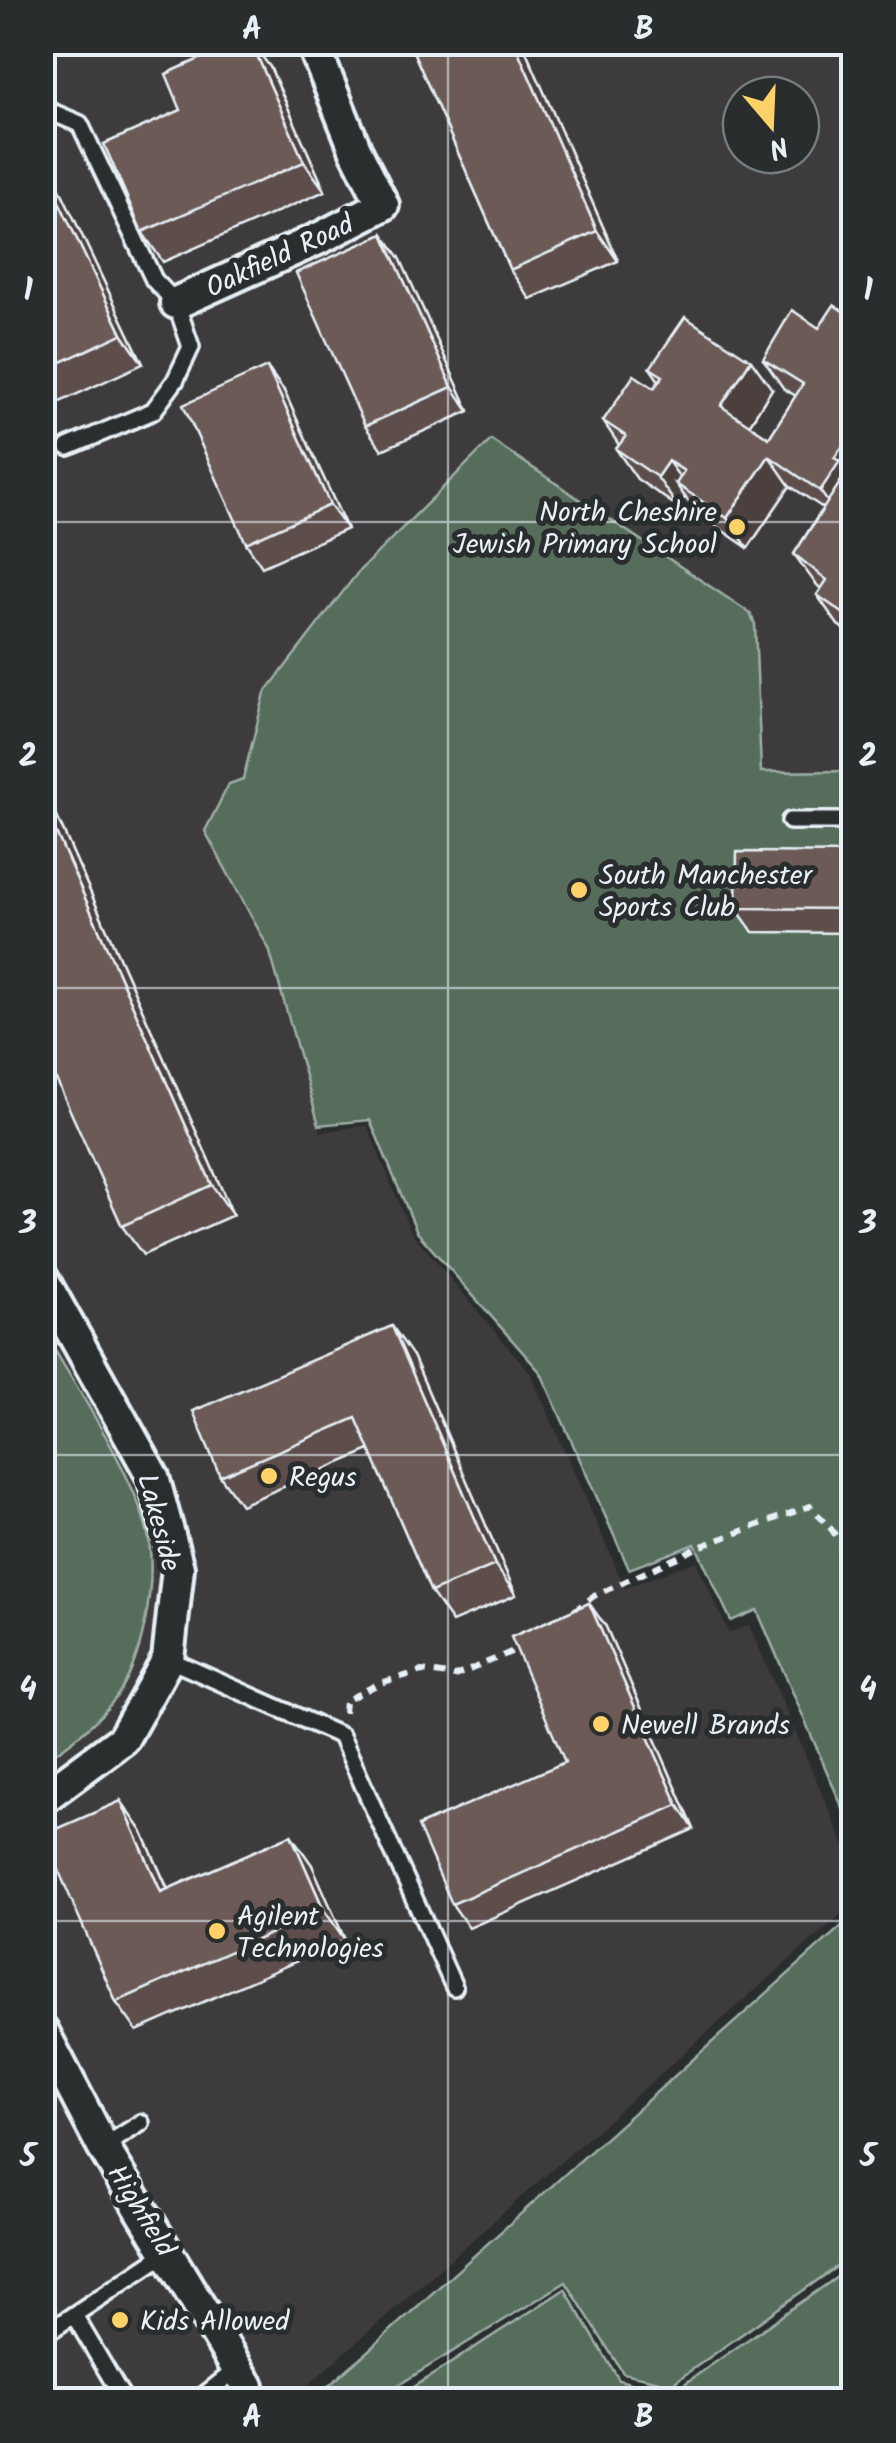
<svg xmlns="http://www.w3.org/2000/svg" width="896" height="2443" font-family="Kalam,sans-serif">
	<style>
		.built { fill: #3e3a3a; fill-rule: evenodd }
		.green { fill: #546d5a; stroke: #9eafa9; stroke-width: 2.5 }
		.lines { fill: none; stroke-linecap: round; stroke-linejoin: round }
		.service-casing { stroke: #e8f1f8; stroke-width: 22 }
		.minor-casing { stroke: #e8f1f8; stroke-width: 38 }
		.path { stroke: #e8f1f8; stroke-width: 6; stroke-dasharray: 10 8; stroke-linecap: butt }
		.service { stroke: #2a2d2e; stroke-width: 15 }
		.minor { stroke: #2a2d2e; stroke-width: 30 }
		.wall { fill: #5d4d4b; stroke: #e8f1f8; stroke-width: 2.5 }
		.shaded-wall { fill: #4c3f3d; stroke: #e8f1f8; stroke-width: 2.5 }
		.building { fill: #6c5a57; stroke: #e8f1f8; stroke-width: 2.5 }
		.grid { fill: none; stroke: #e8f1f8; stroke-width: 2.5; stroke-opacity: 0.55 }
		.poi-dot { fill: #ffd166; stroke: #2a2d2e; stroke-width: 4 }
		.labels { text-anchor: middle; stroke-width: 10; stroke-linejoin: round; paint-order: stroke }
		.street-label { font-size: 28px; fill: #e8f1f8; stroke: #2a2d2e }
		.poi-label { font-size: 28px; fill: #e8f1f8; stroke: #2a2d2e; text-anchor: start }
		.neatline { fill: none; stroke: #e8f1f8; stroke-width: 4 }
		.grid-label { font-size: 32px; text-anchor: middle; font-weight: bold; fill: #e8f1f8 }
	</style>
	<rect width="100%" height="100%" fill="#2a2d2e"/>
	<filter id="ink" filterUnits="userSpaceOnUse"><feTurbulence type="fractalNoise" baseFrequency=".01" numOctaves="2"/><feDisplacementMap in="SourceGraphic" scale="20" xChannelSelector="R" yChannelSelector="G"/><feConvolveMatrix kernelMatrix="1 2 1 2 8 2 1 2 1" color-interpolation-filters="sRGB"/></filter>
	<g filter="url(#ink)">
		<!-- built -->
		<path class="built" d="M42,43H853V771L761,773L755,624L265,693L243,780L273,956L321,1132L367,1125L411,1232L531,1374L625,1588L696,1561L729,1633L749,1625L853,1865V1904L291,2400H43ZM741,95H801V155H741Z"/>
		<!-- green -->
		<path class="green" d="M491,440L750,613L755,624L761,772L853,771V1832L757,1610L731,1621L695,1544L629,1569L541,1373L417,1232L370,1120L319,1125L269,949L205,831L229,784L243,779L265,693L359,571Z
			M42,1329C73,1382 140,1482 149,1540C155,1586 144,1657 117,1696C98,1722 70,1744 43,1761Z
			M853,1916V2255L672,2384L623,2373L566,2282L374,2400H313Z
			M853,2266V2400H394L565,2289L619,2380L670,2394Z"/>
		<g class="lines">
			<defs>
				<path id="service" d="M42,108L80,124L154,280L176,303L191,347L175,381L153,411L68,447
					M790,821H854
					M168,1659L341,1736L454,1987
					M103,2147L141,2123
					M74,2315L124,2400
					M42,2336L168,2252
					M198,2400L237,2369"/>
				<path id="minor" d="M176,303L322,237L383,205L356,151L312,42
					M42,1278L153,1477L178,1568L168,1659L123,1739L42,1799
					M42,2030L103,2147L248,2386"/>
			</defs>
			<!-- service casing -->
			<use href="#service" class="service-casing"/>
			<!-- minor casing -->
			<use href="#minor" class="minor-casing"/>
			<!-- path -->
			<path class="path" d="M574,1611L594,1596L699,1547L810,1506L832,1530L854,1565
				M344,1713L345,1701L380,1683L422,1671L455,1676L523,1647"/>
			<!-- service -->
			<use href="#service" class="service"/>
			<!-- minor -->
			<use href="#minor" class="minor"/>
		</g>
		<!-- wall -->
		<path class="wall" d="M409,42H522L618,261L530,299L510,270Z
			M270,67L325,191L163,262L142,232L181,110Z
			M42,157L50,168L143,364L58,403L42,382Z
			M383,234L400,258L469,411L382,450L365,426Z
			M854,314V636L838,625L817,595L821,589L815,583L794,554L823,508L790,486L748,548L697,513L685,497L678,507L637,479L616,449L619,445L603,421L654,388L659,381L650,368L772,389L749,425L769,438L796,396L784,389L763,359L819,328L852,317Z
			M284,391L347,529L262,567L246,543Z
			M50,801L233,1215L143,1255L122,1226Z
			M854,853V933L753,932L736,908Z
			M413,1356L516,1595L452,1622L431,1592L370,1450L241,1505L220,1476Z
			M606,1627L694,1829L469,1928L452,1904L565,1762Z
			M121,1801L142,1831L168,1889L291,1835L312,1865L345,1940L137,2031L116,2002Z"/>
		<!-- shaded-wall -->
		<path class="shaded-wall" d="M251,42L270,67L325,191L304,162Z
			M514,42H522L618,261L597,231Z
			M42,157L50,168L143,364L122,334L42,166Z
			M383,234L400,258L469,411L452,387Z
			M751,360L772,389L742,436L721,406Z
			M267,367L284,391L347,529L330,505Z
			M853,431L854,502L841,520L820,491L834,458Z
			M769,456L790,486L748,548L727,518Z
			M668,461L689,490L676,484L685,497L678,507L657,477Z
			M42,790L50,801L233,1215L212,1185L42,801Z
			M392,1326L413,1356L516,1595L495,1565Z
			M589,1603L606,1627L694,1829L678,1805Z
			M121,1801L142,1831L182,1922L161,1892Z
			M291,1835L312,1865L345,1940L324,1910Z"/>
		<!-- building -->
		<path class="building" d="M237,42H251L304,162L142,232L104,144L181,110L166,74Z
			M409,42H514L597,231L510,270Z
			M42,166L122,334L42,371Z
			M383,234L452,387L365,426L296,273Z
			M834,305L852,317L854,314V431L834,458L840,461L820,491L769,456L727,518L676,484L684,471L668,461L657,477L616,449L626,436L603,421L634,375L654,388L663,376L650,368L685,317L751,360L721,406L769,438L803,384L763,359L792,310L819,328Z
			M267,367L330,505L246,543L183,405Z
			M848,470L854,474V621L817,595L827,580L794,554Z
			M42,801L212,1185L122,1226L42,1048Z
			M737,852L854,853V909L736,908Z
			M392,1326L495,1565L431,1592L356,1418L220,1476L193,1411Z
			M589,1603L678,1805L452,1904L418,1826L565,1762L511,1637Z
			M121,1801L161,1892L291,1835L324,1910L116,2002L43,1835Z"/>
	</g>
	<!-- grid -->
	<path class="grid" d="M448,42V2400M42,522H854M42,988H854M42,1455H854M42,1921H854"/>
	<!-- markers -->
	<g class="poi-dot">
		<circle cx="737" cy="527" r="10"/>
		<circle cx="579" cy="890" r="10"/>
		<circle cx="269" cy="1476" r="10"/>
		<circle cx="601" cy="1724" r="10"/>
		<circle cx="217" cy="1931" r="10"/>
		<circle cx="120" cy="2320" r="10"/>
	</g>
	<g class="labels">
		<!-- street labels -->
		<g class="street-label">
			<text transform="translate(279 255) rotate(-25)" y="10">Oakfield Road</text>
			<text transform="translate(160 1522) rotate(75)" y="10">Lakeside</text>
			<text transform="translate(142 2210) rotate(58)" y="10">Highfield</text>
		</g>
		<!-- poi labels -->
		<g class="poi-label">
			<text x="717" y="521" text-anchor="end">North Cheshire<tspan x="717" dy="32">Jewish Primary School</tspan></text>
			<text x="599" y="884">South Manchester<tspan x="599" dy="32">Sports Club</tspan></text>
			<text x="289" y="1486">Regus</text>
			<text x="621" y="1734">Newell Brands</text>
			<text x="237" y="1925">Agilent<tspan x="237" dy="32">Technologies</tspan></text>
			<text x="140" y="2330">Kids Allowed</text>
		</g>
	</g>
	<!-- margin -->
	<rect width="896" height="2443" fill="none" stroke="#2a2d2e" stroke-width="110"/>
	<!-- north arrow -->
	<g transform="translate(771 125) rotate(161)"><circle r="48" fill="#2a2d2e" stroke="#767b7f" stroke-width="2.5"/>
	<path d="M0-8L18 38L0 25L-18 38Z" fill="#ffd166"/>
	<text y="-15" font-size="28" font-weight="bold" text-anchor="middle" fill="#e8f1f8">N</text>
	</g>
	<rect x="55" y="55" width="786" height="2333" class="neatline"/>
	<g class="grid-label">
		<text x="252" y="39">A</text>
		<text x="644" y="39">B</text>
		<text x="28" y="300">1</text>
		<text x="868" y="300">1</text>
		<text x="28" y="766">2</text>
		<text x="868" y="766">2</text>
		<text x="28" y="1233">3</text>
		<text x="868" y="1233">3</text>
		<text x="28" y="1699">4</text>
		<text x="868" y="1699">4</text>
		<text x="28" y="2166">5</text>
		<text x="868" y="2166">5</text>
		<text x="252" y="2427">A</text>
		<text x="644" y="2427">B</text>
	</g>
</svg>
